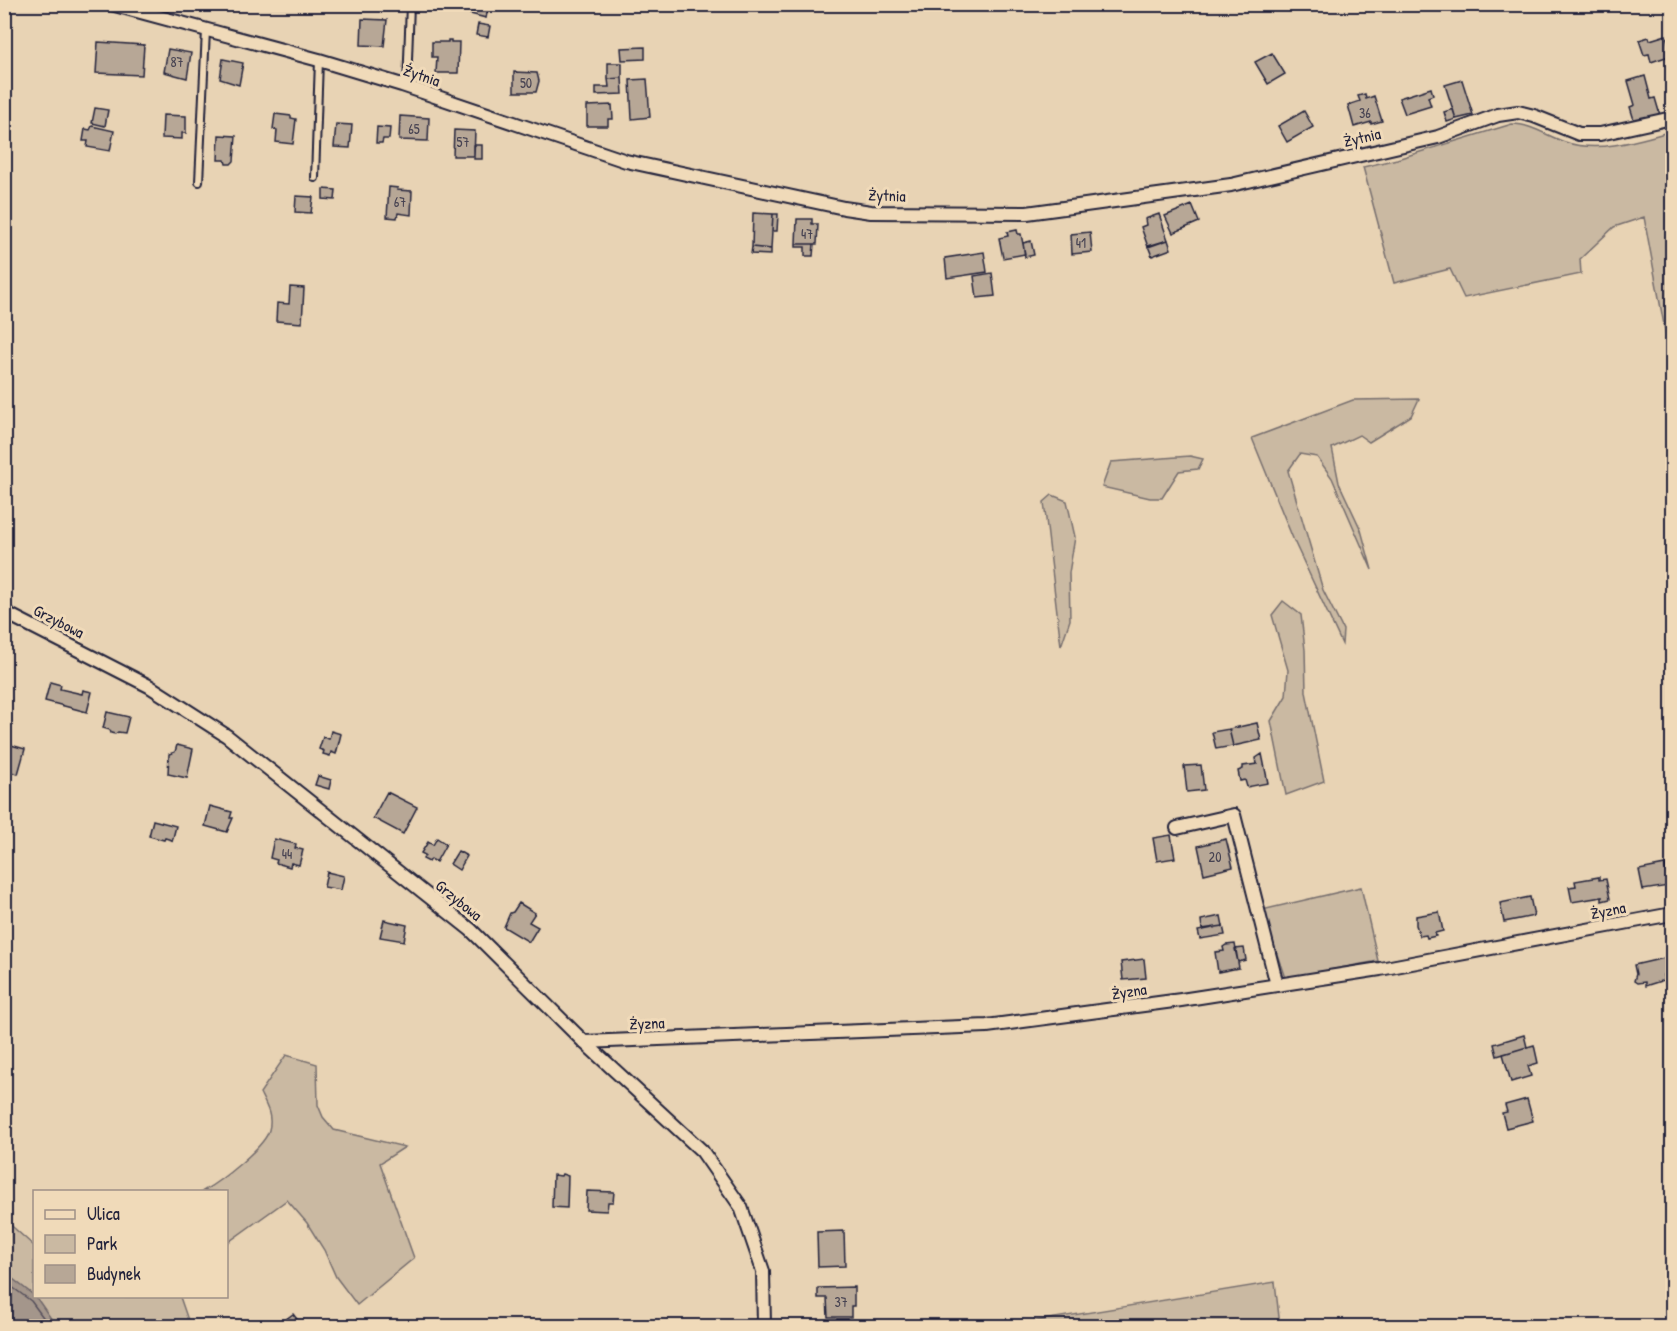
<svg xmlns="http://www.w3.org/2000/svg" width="1677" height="1331" font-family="'Patrick Hand',sans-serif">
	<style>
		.green { fill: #cab9a2; stroke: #766e6e; stroke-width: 1.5 }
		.water { fill: #a4968b; stroke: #70686b; stroke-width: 1.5 }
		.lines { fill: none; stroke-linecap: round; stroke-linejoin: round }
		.shore { stroke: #56505b; stroke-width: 1.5 }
		.building { fill: #b7a796; stroke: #22223b; stroke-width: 1.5 }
		.service-casing { stroke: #22223b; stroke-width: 10 }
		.minor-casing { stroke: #22223b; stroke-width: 16 }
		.service { stroke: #f0dab9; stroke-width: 6 }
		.minor { stroke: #f0dab9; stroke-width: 12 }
		.labels { text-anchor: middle; stroke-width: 6; stroke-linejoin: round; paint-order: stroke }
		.number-label { font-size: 14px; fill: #474352 }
		.street-label { font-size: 16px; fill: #22223b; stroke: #f0dab9 }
	</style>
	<rect width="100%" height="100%" fill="#e8d3b4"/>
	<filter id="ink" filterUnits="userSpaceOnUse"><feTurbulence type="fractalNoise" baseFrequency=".0167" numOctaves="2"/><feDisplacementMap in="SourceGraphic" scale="12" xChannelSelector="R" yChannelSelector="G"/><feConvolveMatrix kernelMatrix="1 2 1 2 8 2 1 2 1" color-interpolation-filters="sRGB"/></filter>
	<g filter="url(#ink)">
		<!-- green -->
		<path class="green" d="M1512,124C1531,124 1547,136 1565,142C1598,154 1640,140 1672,131V368L1644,217L1614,227L1580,259L1581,274L1464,298L1450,269L1394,283L1363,167L1397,159Z
			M1419,399L1411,416L1369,442L1359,435L1332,448L1339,483L1361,530L1372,570L1332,478L1317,457L1300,454L1288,471L1323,590L1343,630L1342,644L1294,541L1252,438L1353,400Z
			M1190,456L1203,459L1198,469L1179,471L1162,498H1150L1102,487L1111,462Z
			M1052,495L1067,501L1075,537L1069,573L1070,620L1061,646L1044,502Z
			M1283,601L1301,615L1305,650L1306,692L1324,781L1286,795L1271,721L1286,696L1288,670L1272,615Z
			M1361,887L1378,961L1285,978L1262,910Z
			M286,1055L317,1064L318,1105L323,1117L334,1130L405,1147L380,1163L414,1258L357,1305L336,1277L324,1250L307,1223L287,1200L227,1243L226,1192L203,1191C219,1182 265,1147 269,1130C273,1116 266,1105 260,1093Z
			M4,1219L34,1246V1296L180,1297L189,1323L183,1326H5Z
			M1275,1282L1280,1326H1025L1024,1323Z"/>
		<!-- water -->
		<path class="water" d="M5,1275L9,1276L36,1297L52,1320L91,1326H9L5,1320Z"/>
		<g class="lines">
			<!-- shore -->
			<path class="shore" d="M4,1281L31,1301L48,1324L57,1326"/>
		</g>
		<!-- building -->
		<path class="building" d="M472,4L488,8L486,18L470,14Z
			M362,19L387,20L384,46L361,45Z
			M478,24L490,26L488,37L476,35Z
			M1666,35L1672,55L1651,62L1649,54L1644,55L1639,40L1649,37L1650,40Z
			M448,40H451V42H459L458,73H436L437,57H432V42H448Z
			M98,42L144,45L142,75L96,73Z
			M645,47V59L622,60L621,48Z
			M168,49L191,53L187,78L164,72Z
			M1272,53L1285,74L1268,84L1255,62Z
			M223,59L243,63L239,85L220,79Z
			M608,63H622V78L608,79Z
			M514,72L537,73L539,81L536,92H514Z
			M1645,76L1651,99L1655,98L1660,115L1635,123L1630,107L1635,105L1628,81Z
			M622,78L623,94L596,95V87H609L608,79Z
			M647,79L650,117L632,119L630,80Z
			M1462,80L1473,115L1456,119L1445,85Z
			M1431,88L1433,95L1428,97L1431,106L1405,114L1399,98Z
			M1365,94L1366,99L1374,96L1382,121L1371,124V122L1354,127L1348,105L1360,101L1358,96Z
			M612,105L613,119H608V126H587V106Z
			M95,108L108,110L105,126L92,123Z
			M1453,109L1456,119L1447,122L1444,112Z
			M1304,111L1313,127L1287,142L1278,126Z
			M275,114L291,116V118L296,119L293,144L276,142L277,130L273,129Z
			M163,115L186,116V133H182V139L162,138Z
			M400,116L429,118L428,141L399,140Z
			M336,124L352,125L350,148L334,147Z
			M92,126L114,131L110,151L87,147L88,141H83L85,129L90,130Z
			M377,127L390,128L389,139H383L382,143H376Z
			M454,130L475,131L474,156H453Z
			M219,135L236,136L234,161L231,164H226L225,160H218Z
			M474,145H482V159H474Z
			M389,187L398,188L397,190L412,191L411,215L398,213L397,218L387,217Z
			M323,189L336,190L335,200L323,199Z
			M296,196L313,197L311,213L295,212Z
			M1192,205L1199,222L1173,233L1165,216Z
			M753,213L773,214L771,249L752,247Z
			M773,214H778L777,231H772Z
			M1159,214L1168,240L1148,247L1141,227L1146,225L1145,219Z
			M797,219H812V224H818L817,244H796Z
			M1017,230L1018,234H1021L1025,254L1003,258L999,238L1008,236L1007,232Z
			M1090,232L1092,252L1072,254L1071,234Z
			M1168,240L1171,249L1152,256L1148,246Z
			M1031,241L1034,255L1025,257L1023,243Z
			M796,244H814L813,256H805V247H796Z
			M752,247L771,249V255L751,254Z
			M984,252L987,272L947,278L945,258Z
			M992,273L995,296L977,298L974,276Z
			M290,287L304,288L302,323L276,321L277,303L289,304Z
			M50,682L61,685L60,689L82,694L83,690L92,692L87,712L45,701Z
			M107,712L129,717L125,733L118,732L115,734L111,733L110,730L103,728Z
			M1257,723L1261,740L1233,746L1229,729Z
			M1229,729L1233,746L1216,749L1212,732Z
			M331,731L341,734L336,754L331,752L330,756L323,754L324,751L319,749L323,737L329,739Z
			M4,743L25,749L18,774L4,770Z
			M177,745L193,749L187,778L168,774L169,754L175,752Z
			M1262,754L1268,783L1247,787L1245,780L1240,781L1238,771L1243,769V766L1257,764L1256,758Z
			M1201,765L1204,790L1187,792L1184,766Z
			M318,776L331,780L329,789L315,785Z
			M387,792L417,807L403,834L373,818Z
			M210,806L232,812L230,818H233L227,832L205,826Z
			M153,820L176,826L172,842V840L165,838L164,840L149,836Z
			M1171,835L1175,858L1157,861L1153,838Z
			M437,838L446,844L436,862L431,859L429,862L423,859L425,855L421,853L428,842L433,845Z
			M274,839L296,844L295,848L303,850L299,865L291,863L290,867L276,863L277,860L270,858Z
			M1226,839L1233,867L1204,874L1198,846Z
			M458,851L467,856L459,870L450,864Z
			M1665,865L1669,886L1643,890L1639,870Z
			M1672,866V882L1668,883L1665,867Z
			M327,872L344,876L341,890L324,887Z
			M1599,877V880L1606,879L1610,899L1602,901V897L1572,902L1569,887L1576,886L1575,881Z
			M1530,897L1534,916L1504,922L1500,903Z
			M519,903L535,913L529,922L538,927L529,942L504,927L510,913L513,912Z
			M1439,912L1443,931L1435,933L1436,936L1427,938L1426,935L1420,936L1416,925V916Z
			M1221,916L1223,926L1202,929L1201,920Z
			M384,920L407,925L404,941L380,937Z
			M1223,926L1225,935L1200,939L1198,931Z
			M1235,944L1239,968L1218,972L1215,952L1224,951L1223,947L1226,945Z
			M1244,948L1246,960L1238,962L1235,949Z
			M1669,957L1672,973L1663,975L1664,980L1645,986V982L1637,983L1634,981L1636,974L1634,965Z
			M1144,959L1146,978L1123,980L1121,962Z
			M1524,1035L1527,1047L1497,1056L1494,1044Z
			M1534,1045L1538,1063L1528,1066L1531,1076L1511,1082L1503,1054Z
			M1527,1099L1533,1121L1506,1128L1502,1113L1507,1112L1505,1105Z
			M562,1174L568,1176L567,1208L552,1207L553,1175L561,1176Z
			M587,1191L614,1192L613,1202H608L607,1211L586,1210Z
			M844,1231L845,1266L818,1267L817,1232Z
			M854,1287V1306H851V1317H828L827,1298H818V1288Z
			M293,1314L300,1323L295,1326H290L285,1320Z"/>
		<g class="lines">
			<defs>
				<path id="service" d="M407,87L410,4
					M315,178L319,60
					M199,182L206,30"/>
				<path id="minor" d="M111,4L319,60L402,85L626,161L844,208L871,212L1027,213L1231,185L1438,137L1498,115L1518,112L1534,116L1579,134H1600L1672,118
					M4,612L149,686L227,736L471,930L584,1042L702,1151L741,1207L763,1271L764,1326
					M1177,828L1234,815L1277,985
					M584,1042L987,1026L1181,1000L1380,969L1672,914"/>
			</defs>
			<!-- service casing -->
			<use href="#service" class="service-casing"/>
			<!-- minor casing -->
			<use href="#minor" class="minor-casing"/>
			<!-- service -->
			<use href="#service" class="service"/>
			<!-- minor -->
			<use href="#minor" class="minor"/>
		</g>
	</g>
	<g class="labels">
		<!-- number labels -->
		<g class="number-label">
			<text x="177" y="67">87</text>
			<text x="526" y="88">50</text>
			<text x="1365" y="118">36</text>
			<text x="414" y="134">65</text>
			<text x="463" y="147">57</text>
			<text x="400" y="207">67</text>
			<text x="807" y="239">47</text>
			<text x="1081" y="248">41</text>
			<text x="287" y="859">44</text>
			<text x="1215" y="862">20</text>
			<text x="841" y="1307">37</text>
		</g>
		<!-- street labels -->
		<g class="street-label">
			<text transform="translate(422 75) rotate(19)" y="6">Żytnia</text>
			<text transform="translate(1362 137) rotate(-13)" y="6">Żytnia</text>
			<text transform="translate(887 195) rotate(2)" y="6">Żytnia</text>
			<text transform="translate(59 621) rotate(27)" y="6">Grzybowa</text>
			<text transform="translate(459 900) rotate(39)" y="6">Grzybowa</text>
			<text transform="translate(1608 910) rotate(-11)" y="6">Żyzna</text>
			<text transform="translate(1129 991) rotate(-8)" y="6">Żyzna</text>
			<text transform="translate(647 1023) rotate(-2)" y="6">Żyzna</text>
		</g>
	</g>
	<!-- margin -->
	<rect width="1677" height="1331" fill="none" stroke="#f0dab9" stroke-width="24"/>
	<rect x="12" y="12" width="1653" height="1307" fill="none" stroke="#22223b" stroke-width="2" filter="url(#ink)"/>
	<!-- legend -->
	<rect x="33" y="1190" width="195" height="108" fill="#f0dab9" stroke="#9e9087" stroke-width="1.5"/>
	<rect x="45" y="1210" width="30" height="9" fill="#f0dab9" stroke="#9e9087" stroke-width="1.5"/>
	<text x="87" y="1220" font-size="18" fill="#22223b">Ulica</text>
	<rect x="45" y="1235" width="30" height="18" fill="#cab9a2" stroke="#9e9087" stroke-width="1.5"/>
	<text x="87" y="1250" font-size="18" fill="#22223b">Park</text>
	<rect x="45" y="1265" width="30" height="18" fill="#b7a796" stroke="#9e9087" stroke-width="1.5"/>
	<text x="87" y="1280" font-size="18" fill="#22223b">Budynek</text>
</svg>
